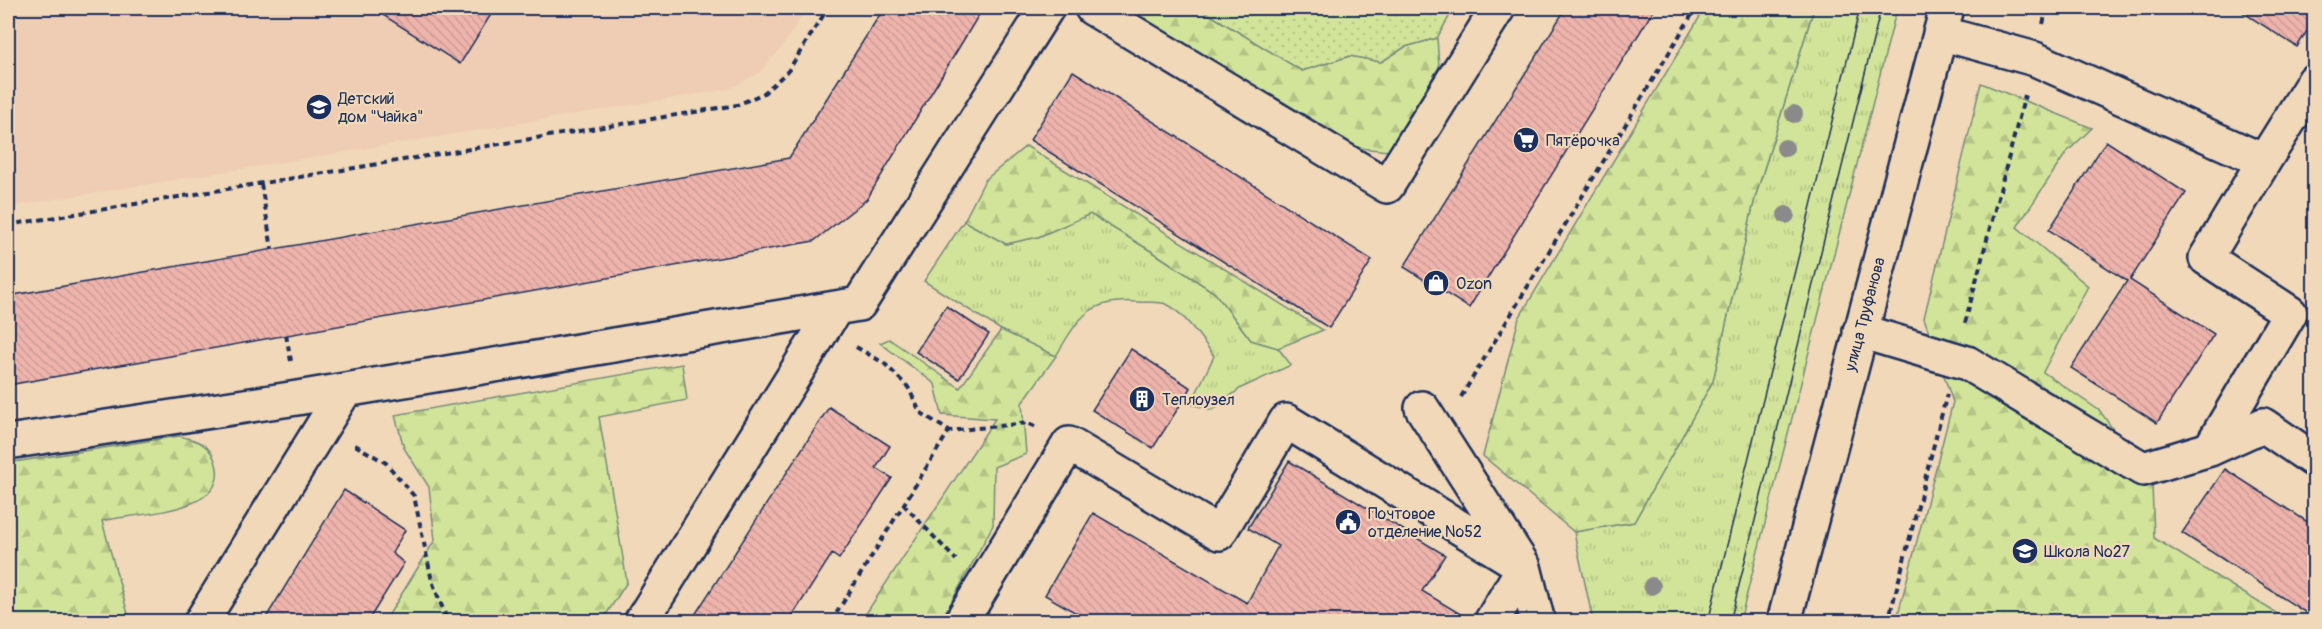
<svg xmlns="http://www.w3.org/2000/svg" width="2322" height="629" font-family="Pangolin,sans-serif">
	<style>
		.built { fill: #efcdb4 }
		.grass { fill: url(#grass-tufts); stroke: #768a7c; stroke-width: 1.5 }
		.forest { fill: url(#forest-firs); stroke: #768a7c; stroke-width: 1.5 }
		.park { fill: url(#park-dots); stroke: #768a7c; stroke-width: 1.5 }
		.building { fill: url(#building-back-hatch); stroke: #1b2f5e; stroke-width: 1.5 }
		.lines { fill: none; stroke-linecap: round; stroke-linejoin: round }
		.minor-casing { stroke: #1b2f5e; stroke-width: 38 }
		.path { stroke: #1b2f5e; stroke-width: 4; stroke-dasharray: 6 4.5; stroke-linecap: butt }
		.minor { stroke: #f0d8b8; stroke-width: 33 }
		.tram { stroke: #1b2f5e; stroke-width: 1.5 }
		.tree { fill: #8a8a8b }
		.labels { text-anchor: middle; stroke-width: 4.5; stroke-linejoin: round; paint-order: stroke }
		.poi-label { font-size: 16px; fill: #1b2f5e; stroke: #f0d8b8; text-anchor: start }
		.street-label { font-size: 16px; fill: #1b2f5e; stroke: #f0d8b8 }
	</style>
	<defs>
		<pattern id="grass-tufts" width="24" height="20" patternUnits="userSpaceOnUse" patternTransform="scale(1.5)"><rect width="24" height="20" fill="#d2e499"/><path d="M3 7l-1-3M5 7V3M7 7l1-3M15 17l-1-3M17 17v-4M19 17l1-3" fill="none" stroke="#b4c486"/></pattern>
		<pattern id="forest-firs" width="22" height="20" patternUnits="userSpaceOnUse" patternTransform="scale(1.5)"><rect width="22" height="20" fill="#d2e499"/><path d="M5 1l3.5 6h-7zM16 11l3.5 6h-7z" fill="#b4c486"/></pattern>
		<pattern id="park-dots" width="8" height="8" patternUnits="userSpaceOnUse" patternTransform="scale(1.5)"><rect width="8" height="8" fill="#d2e499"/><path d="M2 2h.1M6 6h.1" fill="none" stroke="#b4c486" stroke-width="1.8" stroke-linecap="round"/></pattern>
		<pattern id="building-back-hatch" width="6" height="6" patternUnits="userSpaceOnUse" patternTransform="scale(1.5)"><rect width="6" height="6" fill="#eeb4ac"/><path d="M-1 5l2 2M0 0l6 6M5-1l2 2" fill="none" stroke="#cc9b96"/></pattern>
	</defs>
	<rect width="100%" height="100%" fill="#f0d8b8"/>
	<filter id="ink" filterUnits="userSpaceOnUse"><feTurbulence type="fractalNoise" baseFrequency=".0167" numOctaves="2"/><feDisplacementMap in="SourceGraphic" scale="12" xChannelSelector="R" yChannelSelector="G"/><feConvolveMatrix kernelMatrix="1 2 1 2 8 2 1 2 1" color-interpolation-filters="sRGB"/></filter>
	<g filter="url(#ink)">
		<!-- built -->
		<path class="built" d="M8,8H807L782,47L759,73L729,89L8,207Z"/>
		<!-- grass -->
		<path class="grass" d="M1814,8H1897L1740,621H1593L1574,532L1634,522L1713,381L1755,198Z
			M1090,214L1156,254L1215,293L1251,340L1278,348L1291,365L1241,388L1212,410L1191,404L1214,356C1205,343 1181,310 1166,304C1159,301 1147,303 1138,302C1089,298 1079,317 1056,356L1001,330L924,281L964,221L1006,244L1038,237Z"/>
		<!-- forest -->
		<path class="forest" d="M1118,8H1199L1302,71L1350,56L1381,62L1405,47L1437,38L1439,67L1389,151L1349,147Z
			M1705,8H1814L1755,198L1713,381L1634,522L1574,532L1483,456L1519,318Z
			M1981,83L2092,128L2066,153L2017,227L2088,286L2043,372L2100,411L2152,485L2154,538L2289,621L1896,622L1953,402L1924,318Z
			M1026,146L1323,330L1278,348L1251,340L1215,293L1156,254L1090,214L1038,237L1006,244L964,221L985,180Z
			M1001,330L1056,356L1022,403L1026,454L994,467L993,525L941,621H861L995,419L942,415L935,384L880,343L889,339L960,388Z
			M682,364L687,400L599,417L627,582L602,621H385L435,540L429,487L404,448L395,415Z
			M179,436C197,440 211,444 216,464C230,514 134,513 102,521L130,621H8V463Z"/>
		<!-- park -->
		<path class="park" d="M1199,8H1454L1437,38L1405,47L1381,62L1350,56L1302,71Z"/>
		<!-- building -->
		<path class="building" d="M372,8H495L460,64Z
			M884,8H983L867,199L814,241L8,385V296L789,158Z
			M1566,8H1655L1469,308L1404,267Z
			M2236,8H2314V20L2297,47Z
			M1073,71L1372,260L1329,328L1030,140Z
			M2106,141L2186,193L2130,280L2214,334L2157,423L2071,368L2127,281L2049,230Z
			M946,306L989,334L959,379L916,352Z
			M1131,349L1191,388L1153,448L1092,410Z
			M829,407L890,446L876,468L892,478L839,559L832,554L789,621H691Z
			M1289,461L1445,555L1422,591L1472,621H1090L1045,595L1093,513L1247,603L1278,546L1248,528Z
			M2225,469L2314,526V618L2182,533Z
			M344,490L405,530L392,553L404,563L368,621H264Z"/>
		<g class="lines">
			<defs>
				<path id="minor" d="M1092,8L1387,186L1498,8
					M1940,33L2035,59L2264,161L2206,258L2290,313L2210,449
					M2264,161L2314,81
					M1860,331L1967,363L2143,469L2210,449L2263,425L2314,460
					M1422,408L1524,567L1538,622
					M8,442L297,398L859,304L1047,8
					M201,622L345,390
					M641,622L836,308
					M961,622L1069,444L1219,533L1286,421L1524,567L1491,622
					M1784,622L1947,8"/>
			</defs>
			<!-- minor casing -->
			<use href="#minor" class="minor-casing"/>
			<!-- path -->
			<path class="path" d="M2043,24L2047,8
				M261,184L272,249
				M8,225L737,105L764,93L788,71L828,8
				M1965,323L2025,95
				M286,335L291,361
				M856,347L884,363L908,387L920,412L949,431L1028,423L1036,427
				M1461,397L1696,8
				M355,445L386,463L414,496L432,581L448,622
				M903,504L956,560
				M831,622L949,431
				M1888,622L1947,394"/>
			<!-- minor -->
			<use href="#minor" class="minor"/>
			<!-- tram -->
			<path class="tram" d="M1708,622L1860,8
				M1730,622L1881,8"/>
		</g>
		<!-- trees -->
		<g class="tree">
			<circle cx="1794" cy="114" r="9"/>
			<circle cx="1785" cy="148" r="9"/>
			<circle cx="1786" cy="215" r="9"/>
			<circle cx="1652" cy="586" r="9"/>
		</g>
	</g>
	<!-- icons -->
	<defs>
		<symbol id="school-disc" viewBox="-11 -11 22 22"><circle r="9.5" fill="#1b2f5e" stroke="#f0d8b8"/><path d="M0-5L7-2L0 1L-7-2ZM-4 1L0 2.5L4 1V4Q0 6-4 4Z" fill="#fff"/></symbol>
		<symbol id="supermarket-disc" viewBox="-11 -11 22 22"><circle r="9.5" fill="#1b2f5e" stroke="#f0d8b8"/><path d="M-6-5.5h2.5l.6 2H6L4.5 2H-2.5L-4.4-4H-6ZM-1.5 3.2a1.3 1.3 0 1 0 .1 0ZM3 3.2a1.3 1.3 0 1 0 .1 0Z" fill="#fff"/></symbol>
		<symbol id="shop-disc" viewBox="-11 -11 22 22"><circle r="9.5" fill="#1b2f5e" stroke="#f0d8b8"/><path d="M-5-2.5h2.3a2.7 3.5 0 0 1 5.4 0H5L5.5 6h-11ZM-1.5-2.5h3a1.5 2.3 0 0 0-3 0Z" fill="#fff"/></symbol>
		<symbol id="building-disc" viewBox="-11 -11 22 22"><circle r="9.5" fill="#1b2f5e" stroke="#f0d8b8"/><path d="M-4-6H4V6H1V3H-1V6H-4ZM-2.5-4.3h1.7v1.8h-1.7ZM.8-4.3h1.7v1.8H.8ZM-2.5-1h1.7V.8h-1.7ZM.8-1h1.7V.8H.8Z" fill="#fff"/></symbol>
		<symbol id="civic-disc" viewBox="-11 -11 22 22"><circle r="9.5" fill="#1b2f5e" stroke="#f0d8b8"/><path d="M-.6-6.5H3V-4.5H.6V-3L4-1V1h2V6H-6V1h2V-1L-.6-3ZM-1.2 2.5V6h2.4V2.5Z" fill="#fff"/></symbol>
	</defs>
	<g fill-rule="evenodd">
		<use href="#school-disc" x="304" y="92" width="30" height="30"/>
		<use href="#supermarket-disc" x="1511" y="125" width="30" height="30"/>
		<use href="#shop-disc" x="1421" y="268" width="30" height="30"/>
		<use href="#building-disc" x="1127" y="384" width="30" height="30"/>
		<use href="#civic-disc" x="1333" y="507" width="30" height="30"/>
		<use href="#school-disc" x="2010" y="536" width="30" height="30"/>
	</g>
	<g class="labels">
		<!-- poi labels -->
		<g class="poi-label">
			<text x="338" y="104">Детский<tspan x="338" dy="18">дом "Чайка"</tspan></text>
			<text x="1546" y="146">Пятёрочка</text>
			<text x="1456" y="289">Ozon</text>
			<text x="1162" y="405">Теплоузел</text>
			<text x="1368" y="519">Почтовое<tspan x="1368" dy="18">отделение №52</tspan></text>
			<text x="2044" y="557">Школа №27</text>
		</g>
		<!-- street labels -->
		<g class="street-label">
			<text transform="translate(1864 314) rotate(-75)" y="6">улица Труфанова</text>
		</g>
	</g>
	<!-- margin -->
	<rect width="2322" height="629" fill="none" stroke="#f0d8b8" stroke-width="30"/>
	<rect x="15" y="15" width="2292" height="599" fill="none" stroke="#1b2f5e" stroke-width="2" filter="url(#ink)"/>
</svg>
